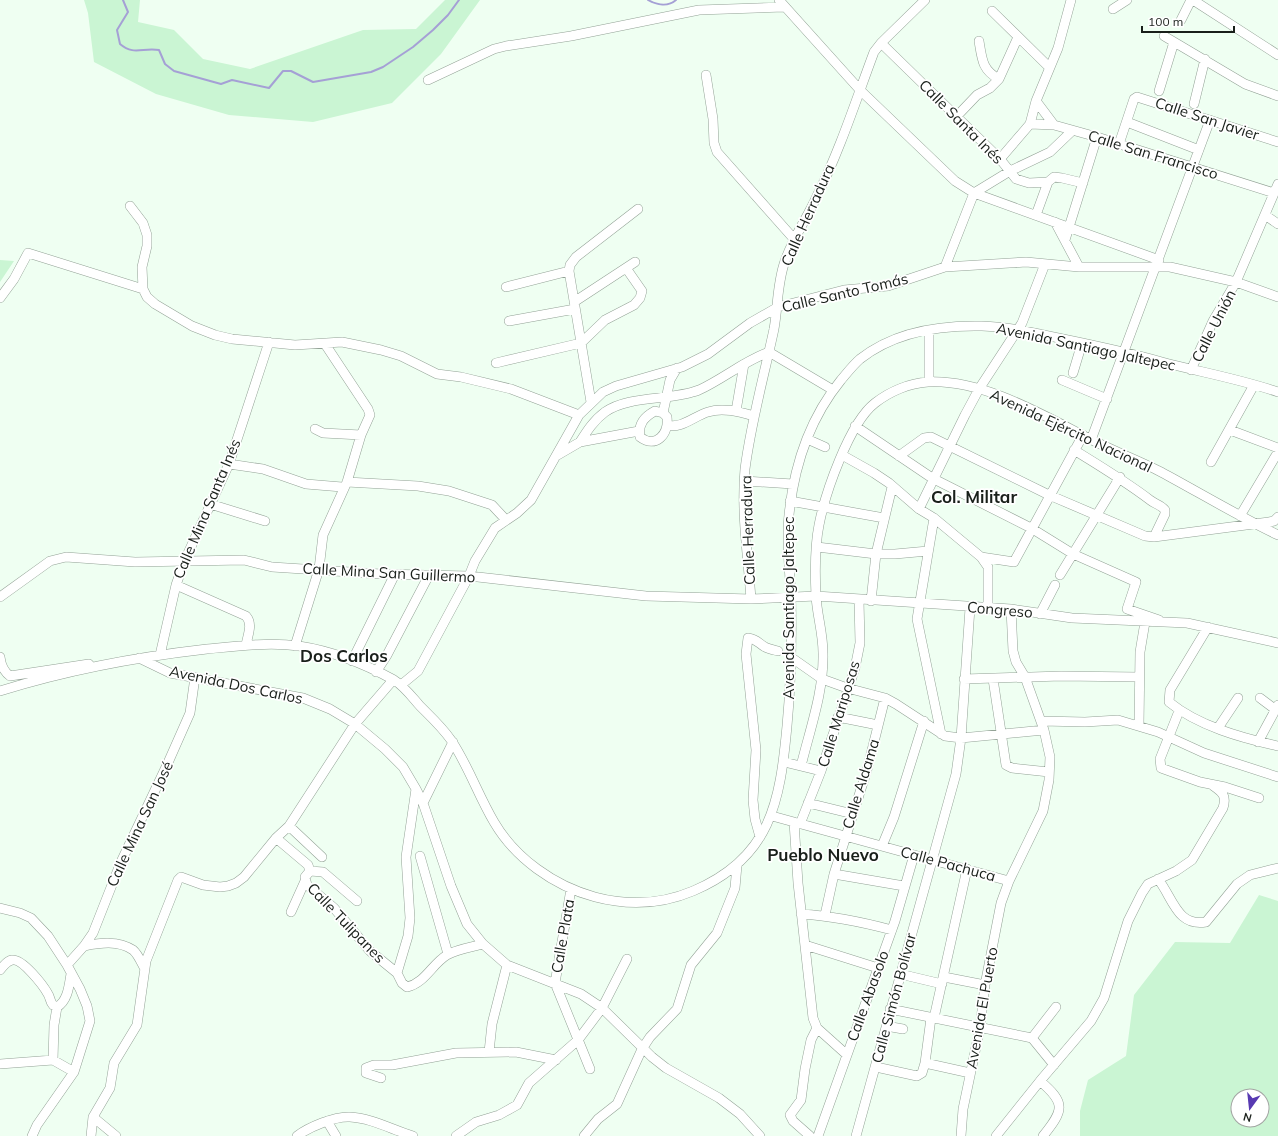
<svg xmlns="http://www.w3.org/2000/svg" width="1278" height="1136" font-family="Mulish,sans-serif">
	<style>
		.grass { fill: #caf5d3; fill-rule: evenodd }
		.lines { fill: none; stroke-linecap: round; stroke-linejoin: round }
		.stream { stroke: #a5a0d5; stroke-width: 2 }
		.minor-casing { stroke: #93a296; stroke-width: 10 }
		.minor { stroke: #fff; stroke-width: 9 }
		.labels { text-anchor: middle; stroke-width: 3.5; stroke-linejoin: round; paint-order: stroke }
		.street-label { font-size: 15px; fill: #191f1a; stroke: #fff }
		.quarter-label { font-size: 17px; font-weight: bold; fill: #191f1a; stroke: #fff }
	</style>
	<rect width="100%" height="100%" fill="#effff2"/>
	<!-- grass -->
	<path class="grass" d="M84,0H140L138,22L174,30L203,59L250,69L363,30L416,29L445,0H480L441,54L392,103L313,122L229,115L156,94L94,62L88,13Z
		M0,260L14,261L0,282Z
		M1259,895L1278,901V1136H1080V1111L1088,1080L1126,1056L1134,995L1175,942L1230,943ZM1238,1096H1262V1120H1238Z"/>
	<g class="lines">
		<!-- stream -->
		<path class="stream" d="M123,0L128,12L117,30L120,44C134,56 143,47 159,50L165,64L174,71L221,84L232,80L269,88L283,71H291L313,82L371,72L383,67L413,47L433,30L448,15L459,0
			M648,0C657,5 668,7 676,0"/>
		<defs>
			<path id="minor" d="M779,0L860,90L955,181L974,193L1159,260
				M1193,0L1278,55
				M1113,9L1127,0
				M992,11L1049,67
				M1181,20L1191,0
				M1164,36L1245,84L1278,96
				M979,41C982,59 982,70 999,79
				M881,43L1000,159L1016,179L1029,183L1048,182L1054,177L1062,178L1083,183
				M706,75L713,119L714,143L717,152L794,239
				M428,80L494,49L506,46L571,36L699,10L784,7
				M1159,91L1174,42
				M1036,101L1054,125
				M1194,104L1205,59
				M956,117L977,95L990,88L999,79L1018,37
				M1127,122L1199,150
				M1030,124L1054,125L1097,137L1274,193
				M1119,144L1134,99L1137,97L1278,142
				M1000,159L1030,124L1036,101L1058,48L1071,0
				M130,206L143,223L147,235V246L142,267L143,289
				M1036,215L1048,182
				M1265,215L1278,224
				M1055,222L1079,267
				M1065,240L1097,137
				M945,267L974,193L1010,171L1050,152L1072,131
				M506,287L569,271
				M0,298L14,279L28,253L143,289L147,297L155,304L192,326L215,335L232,339L295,345L342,342L381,350L401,356L437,374L461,377L511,389L579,415
				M574,302L635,262
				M509,321L575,309
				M496,363L581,343L605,320L634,305L640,298L642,291L626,268
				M1191,370L1213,321L1236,282L1278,184
				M1073,373L1082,343
				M1062,380L1107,399
				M929,382V330
				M591,402L569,271L570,265L576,257L638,209
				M655,411L663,413L667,417C669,434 656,449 640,437C638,424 644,417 655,411Z
				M736,411L744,364
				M663,413L670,380L677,368
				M667,425C682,429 694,416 708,412C723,407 740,412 754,416
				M855,426L932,478L1031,528L1073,554L1136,582L1127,609L1159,620
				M315,429L323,433L361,435
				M1230,430L1278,448
				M807,439L825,447
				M1091,440L1210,120
				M580,442C587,431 594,420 605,412C629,395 671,401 699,390C723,379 744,361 769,352L833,390
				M1074,450C1100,466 1125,481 1150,500C1155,504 1161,505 1165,510V514L1154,537
				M842,455L874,473L889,483L919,509L934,518L981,557L988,567V609
				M556,456L580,442L639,431
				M899,456L924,438L931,437L1049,495L1145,536L1154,537L1269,522L1274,521L1278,517
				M1211,462L1254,385
				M229,464L263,469L306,484L342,487
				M745,481L793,484
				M347,482L418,486L449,491L492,505L506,520
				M790,501L884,518
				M210,504L265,521
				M919,509L965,415L979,389L1022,323L1045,264
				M1240,516L1278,452
				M934,518L917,619L941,734
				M817,547L876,554H895L928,551
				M981,557L1014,562L1083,435
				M1060,575L1120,477
				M176,585L246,616C253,624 248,634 246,645
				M0,597L50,561L66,557L135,562L244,560L272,567L381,574L469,576L646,596L751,599L816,596L1011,609L1072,618L1187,623L1278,643
				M751,599C748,556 741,512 745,469C751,422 764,376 774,329C778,307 777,283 785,261C793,238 807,218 817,196C840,150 856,100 874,52L881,43L925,0
				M871,601L876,554L892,487
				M1040,614L1055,585
				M1208,627L1170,690L1169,702C1198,726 1242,738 1278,746
				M295,646L319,569L323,535L347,482L361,435L370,415L368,409L325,344
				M160,655L176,585L184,562L229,464L269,342
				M0,657C1,665 3,671 10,676L89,664
				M139,658L170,673L303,698L330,709L355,724L385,749L403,767L416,789L423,803L451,886L467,924L483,944L507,965L581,994L602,1008L652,1057L666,1068L719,1098L740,1114L760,1136
				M792,658L822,679L847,688L885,698L896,704L945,736L961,738L1044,730
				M352,661L395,574
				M376,672L387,655L429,575
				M964,679L1061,676L1139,677
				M993,679L1006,765L1012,768L1049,772
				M401,685L418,671L469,576L475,561L495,528L517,513L531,500L579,415L603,392L616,386L682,367L708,354L750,323L778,307L844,290L888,286L945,267L1026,262L1079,267H1170L1236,282L1278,297
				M0,691C67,670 137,657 207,649C237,646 269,642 299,646C332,651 365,664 394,680C404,686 412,697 420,706C431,717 442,727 451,740C468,765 478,795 494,822C515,858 554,886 595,897C629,906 660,905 693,891C771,858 780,802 787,726C791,683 792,641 791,598C790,570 786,543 789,515C794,466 810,418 841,380C847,373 853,365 860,359C894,332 939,325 982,326C1009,327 1036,333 1063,339C1097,346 1129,353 1162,362C1200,372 1240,379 1278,392
				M1260,698L1276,710
				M1179,711L1160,759L1161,768L1200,782L1225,787L1259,798
				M838,717L878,725
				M1042,721L1085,722L1118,720L1158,732L1204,753L1278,777
				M1139,726L1140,652L1145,622
				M1218,728L1238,698
				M1258,742L1278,705
				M784,762L821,771
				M801,766C810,729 824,691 823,653C823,633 817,615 816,596C815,575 815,545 819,525C825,494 849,423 875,403C889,392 909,383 928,382C982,379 1043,415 1090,439C1113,451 1138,460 1161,472C1200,493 1238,516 1278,535
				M423,803L453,742
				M808,803L853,814
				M772,816L1009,881
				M794,822L798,883L813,1018L817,1028L846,1054
				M800,824L821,771L855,668L860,643L859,600
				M289,826L322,857
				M760,837L755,819L753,800L756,750L746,654L748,638C757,639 758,643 765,647C769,649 774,650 778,651
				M276,838L308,865L310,871
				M882,846L894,817L924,721
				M420,856L448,954
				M310,871L305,877L307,885L334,908L370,951L397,973L402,983L407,987C425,983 432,964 447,955C457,949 472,947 483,944
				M310,871L323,872L357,901
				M834,874L904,886
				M1158,879C1173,898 1177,927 1206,922L1237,884L1250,875L1278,868
				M571,889L555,983L590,1069
				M0,908L20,913L31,918L48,936L67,965L80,989L87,1006L90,1021L74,1072L37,1125L32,1136
				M291,912L305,881
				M801,914C833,916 862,922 892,930
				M825,915L834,874L867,770L885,698
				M805,945L878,968
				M84,946C100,943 118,940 133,950C138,954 142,964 145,969
				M67,965L84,946L93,933L121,862L167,765L190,713L195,677
				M0,970C3,966 7,961 12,960C22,958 43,985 48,994C50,997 50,1002 53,1005L57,1007C68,1001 69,985 71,974
				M397,973L408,936L410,918L406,857L416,789
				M900,974L942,984
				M944,977L985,985
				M890,1009L1032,1038L1054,1065
				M934,1018L967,869
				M886,1026L903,1029
				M1032,1038L1056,1007
				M489,1052L492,1024L507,965
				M53,1060L54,1025L57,1007
				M925,1063L970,1073
				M0,1064L53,1060L74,1072
				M876,1067L917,1076L922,1073L925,1063L931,1018
				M381,1078L366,1073V1068L374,1065H392L456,1053L516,1052L556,1060
				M1040,1081C1066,1103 1064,1110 1043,1136
				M93,1117L116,1136
				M327,1121L336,1136
				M91,1136L93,1117L110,1088L114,1063L137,1025L146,961L178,880L181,877L203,885L220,887L228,886L236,883L244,877L276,838L289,826L355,724L393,680
				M297,1136C309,1127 335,1116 350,1117C371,1118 393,1130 413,1136
				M456,1136L476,1122L499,1115L517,1105L529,1083L578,1040L602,1008L627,959
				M584,1136L598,1119L617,1104L642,1049L650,1037L677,1009L691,965L717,933L735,888L737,865
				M810,1136L793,1121L790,1115L801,1100L805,1069L811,1040L817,1028
				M818,1136L895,921L914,855
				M856,1136L956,774L961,738L970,608
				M961,1136L963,1109L980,1028L985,985L1001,903L1009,881L1043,811L1049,780L1050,757L1044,730L1025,677L1016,662L1013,651L1011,609
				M996,1136L1040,1081L1091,1021L1104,998L1128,921L1142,893L1148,884L1176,871L1192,860L1223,808C1227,795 1222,792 1212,785"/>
		</defs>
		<!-- minor casing -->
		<use href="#minor" class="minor-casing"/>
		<!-- minor -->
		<use href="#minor" class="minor"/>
	</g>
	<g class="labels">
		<!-- street labels -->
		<g class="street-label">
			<text transform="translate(1207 119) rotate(18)" y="5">Calle San Javier</text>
			<text transform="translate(961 122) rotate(45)" y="5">Calle Santa Inés</text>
			<text transform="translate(1153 155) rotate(17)" y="5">Calle San Francisco</text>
			<text transform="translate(808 215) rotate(-66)" y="5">Calle Herradura</text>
			<text transform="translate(845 293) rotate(-13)" y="5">Calle Santo Tomás</text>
			<text transform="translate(1214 326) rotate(-63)" y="5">Calle Unión</text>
			<text transform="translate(1086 347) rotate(12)" y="5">Avenida Santiago Jaltepec</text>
			<text transform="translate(1071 431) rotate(25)" y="5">Avenida Ejército Nacional</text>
			<text transform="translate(207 509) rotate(-67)" y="5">Calle Mina Santa Inés</text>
			<text transform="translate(748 530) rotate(-92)" y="5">Calle Herradura</text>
			<text transform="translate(389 573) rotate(3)" y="5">Calle Mina San Guillermo</text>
			<text transform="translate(789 608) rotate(-90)" y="5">Avenida Santiago Jaltepec</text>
			<text transform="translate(1000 610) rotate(5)" y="5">Congreso</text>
			<text transform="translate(236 685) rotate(12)" y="5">Avenida Dos Carlos</text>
			<text transform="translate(839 714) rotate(-73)" y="5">Calle Mariposas</text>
			<text transform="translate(861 784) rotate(-73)" y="5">Calle Aldama</text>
			<text transform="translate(140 824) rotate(-65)" y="5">Calle Mina San José</text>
			<text transform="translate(948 864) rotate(15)" y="5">Calle Pachuca</text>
			<text transform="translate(346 923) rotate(46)" y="5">Calle Tulipanes</text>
			<text transform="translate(563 936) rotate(-80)" y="5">Calle Plata</text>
			<text transform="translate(868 996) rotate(-70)" y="5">Calle Abasolo</text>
			<text transform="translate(894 998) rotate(-75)" y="5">Calle Simón Bolívar</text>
			<text transform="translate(982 1008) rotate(-80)" y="5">Avenida El Puerto</text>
		</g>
		<!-- quarter labels -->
		<g class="quarter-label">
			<text x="974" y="503">Col. Militar</text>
			<text x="344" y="662">Dos Carlos</text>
			<text x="823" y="861">Pueblo Nuevo</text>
		</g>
	</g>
	<!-- north arrow -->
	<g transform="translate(1250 1108) rotate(195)"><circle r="19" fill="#ffffff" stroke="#a3a5a3"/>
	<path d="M0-3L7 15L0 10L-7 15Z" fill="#583ab2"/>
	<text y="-6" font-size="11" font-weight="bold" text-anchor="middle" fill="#191f1a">N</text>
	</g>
	<!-- scale -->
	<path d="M1142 26v6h92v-6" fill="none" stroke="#191f1a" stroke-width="2"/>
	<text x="1148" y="26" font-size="12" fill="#191f1a" stroke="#ffffff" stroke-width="3" paint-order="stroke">100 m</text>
</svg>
